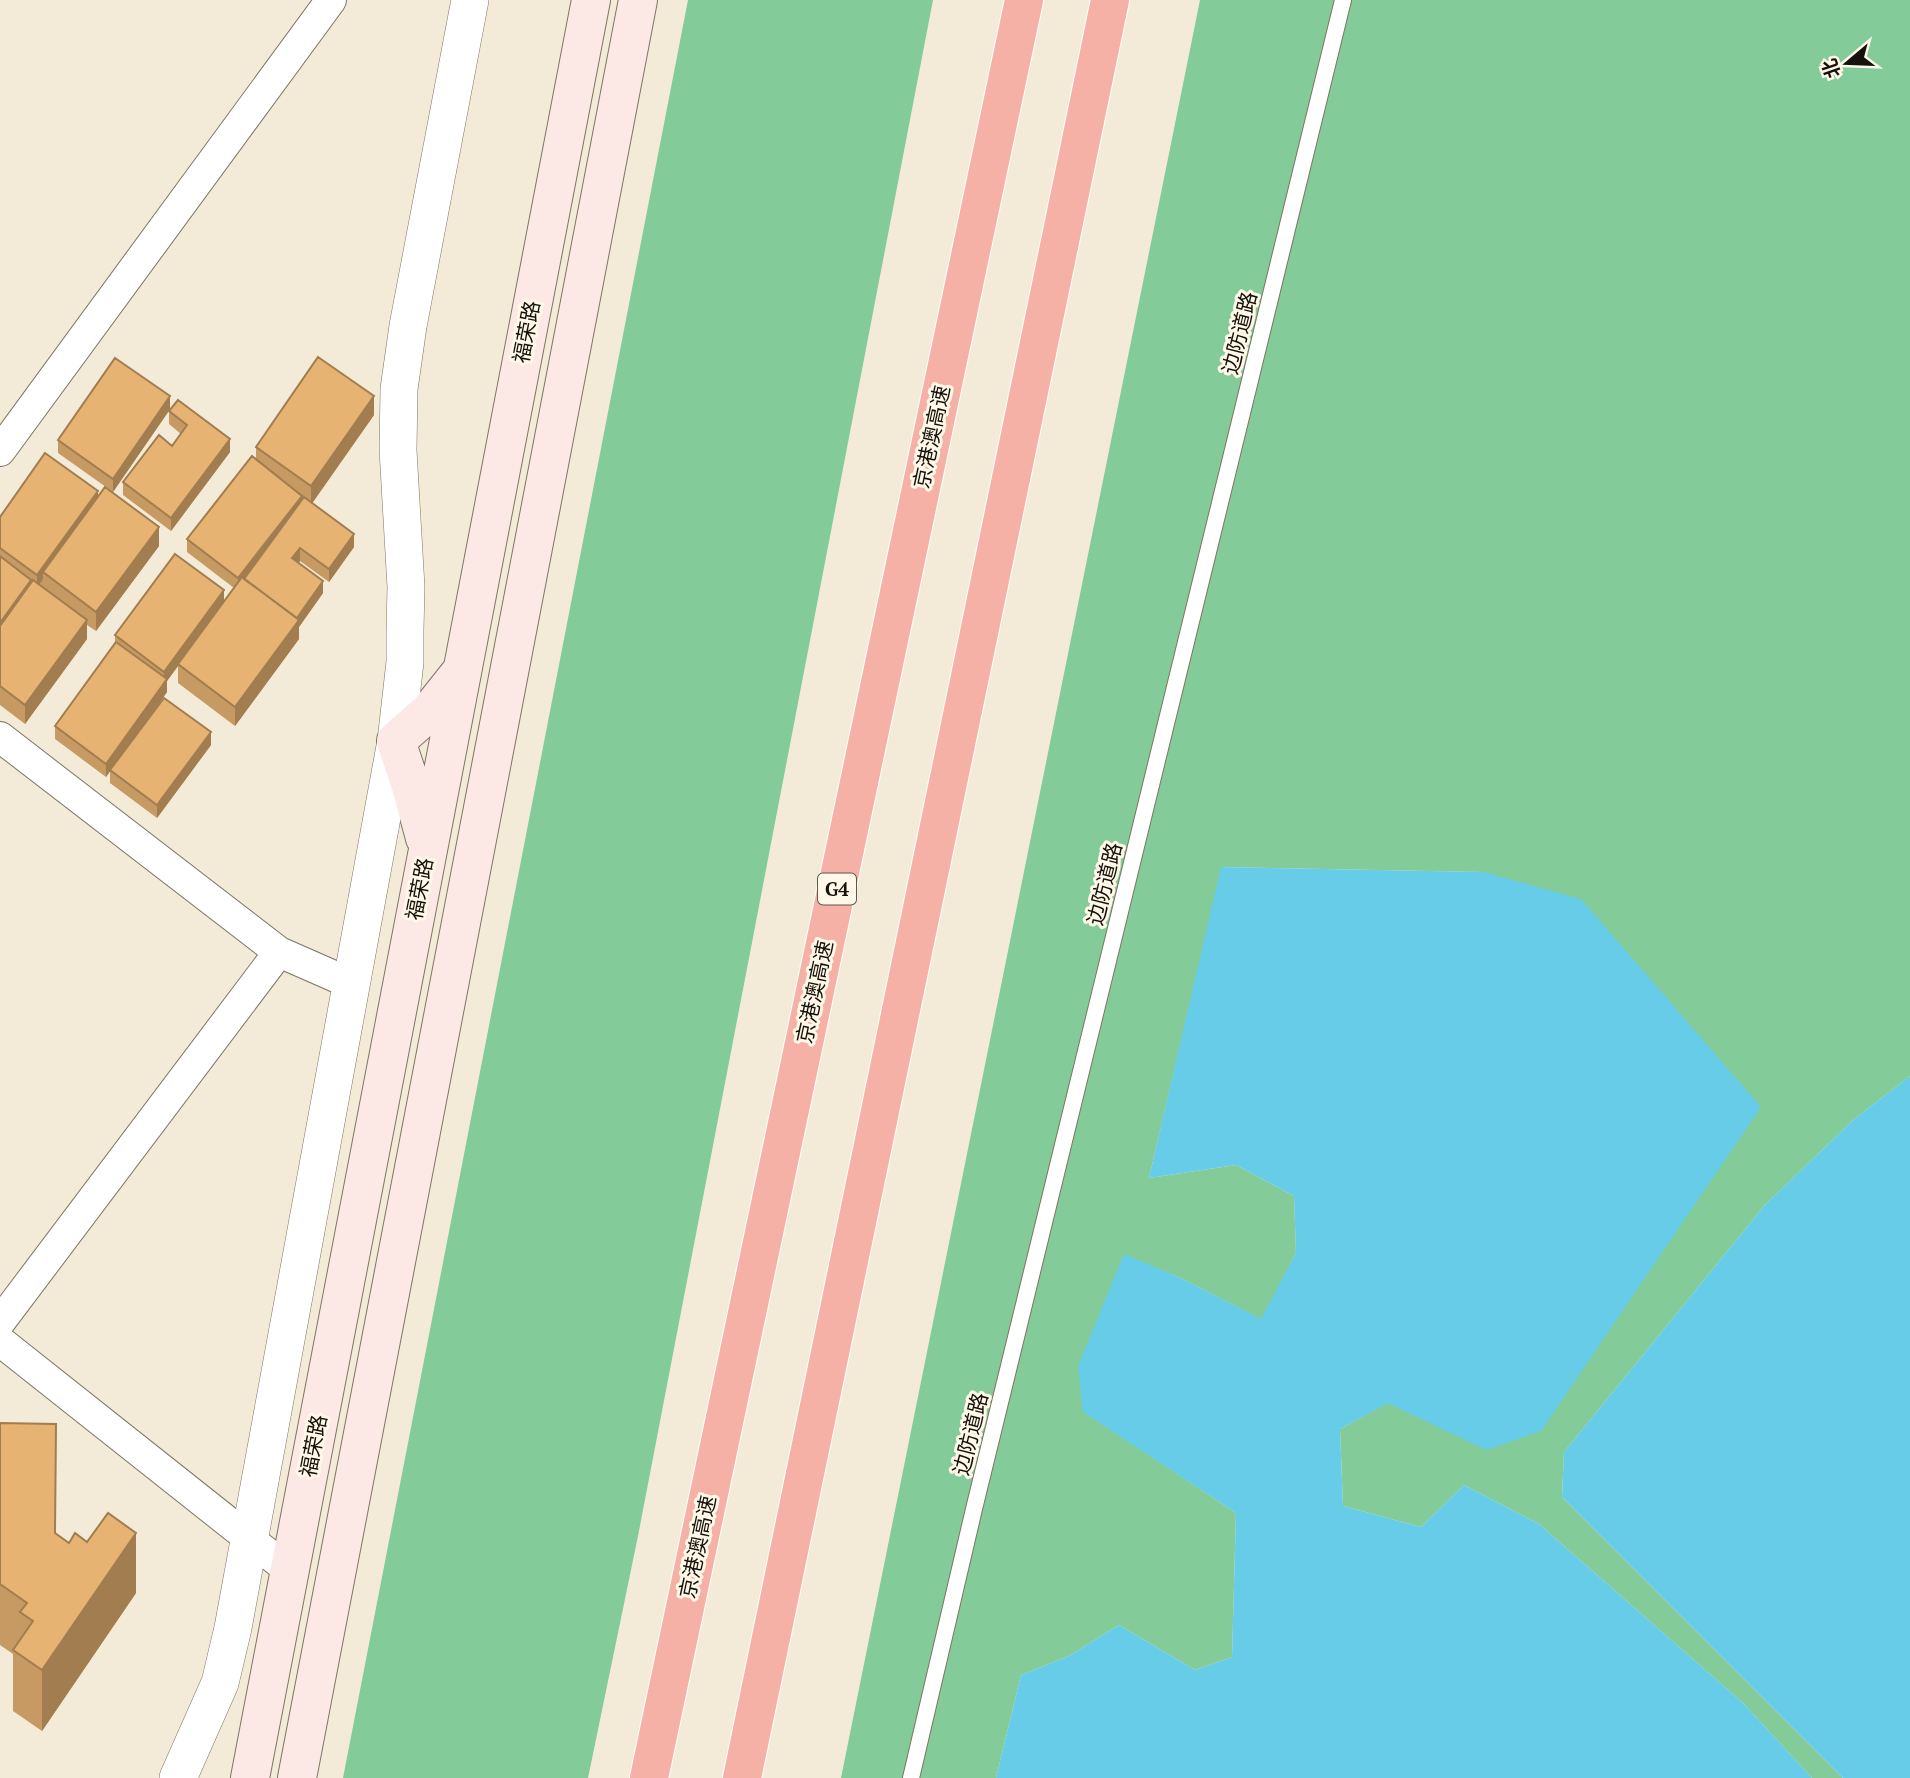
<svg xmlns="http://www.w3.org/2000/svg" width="1910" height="1778" font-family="'PT Serif','Noto Sans SC',serif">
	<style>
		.forest { fill: #83cb99 }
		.water { fill: #67cce7 }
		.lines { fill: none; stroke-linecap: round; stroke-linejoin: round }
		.service-casing { stroke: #7d7564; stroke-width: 18 }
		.minor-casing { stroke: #7d7564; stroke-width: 32 }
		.tertiary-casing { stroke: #7d7564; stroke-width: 38 }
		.secondary-casing { stroke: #7d7564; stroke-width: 40 }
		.motorway-casing { stroke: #fff; stroke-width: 40 }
		.service { stroke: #fff; stroke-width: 16 }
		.minor { stroke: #fff; stroke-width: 30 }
		.tertiary { stroke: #fff; stroke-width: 37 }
		.secondary { stroke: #fce8e5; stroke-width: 38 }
		.motorway { stroke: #f6b1a7; stroke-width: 38 }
		.wall { fill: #c69a62 }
		.shaded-wall { fill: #a17d50 }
		.building { fill: #e6b372; stroke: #a17d50; stroke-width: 2 }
		.labels { text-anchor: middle; stroke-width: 6; stroke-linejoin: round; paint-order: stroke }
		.shield { fill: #fff8e8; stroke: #5b574d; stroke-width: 2 }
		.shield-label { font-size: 19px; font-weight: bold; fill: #15120b }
		.street-label { font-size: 21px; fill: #15120b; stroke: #fff8e8 }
	</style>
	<rect width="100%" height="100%" fill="#f3ebd7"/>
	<!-- forest -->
	<path class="forest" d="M688,0H933L638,1536L588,1778H343Z
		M1200,0H1910V1076L1853,1120L1764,1206L1564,1452L1562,1497L1843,1778H1812L1743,1703L1539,1524L1464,1485L1421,1527L1343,1506L1340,1429L1389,1402L1483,872L1222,867L1149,1178L1236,1165L1294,1196L1296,1253L1262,1320L1183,1279L1124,1255L1084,1412L1236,1513L1232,1657L1195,1670L1119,1625L1069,1656L1021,1675L996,1778H841Z"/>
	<!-- water -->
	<path class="water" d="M1221,867L1484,872L1581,899L1761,1107L1541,1431L1486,1450L1388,1403L1340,1429L1343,1506L1421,1527L1464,1485L1539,1524L1743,1703L1812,1778H996L1021,1675L1069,1656L1119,1625L1195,1670L1232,1657L1236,1513L1083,1412L1078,1366L1124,1254L1183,1279L1261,1319L1296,1253L1294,1196L1236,1165L1149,1178Z
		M1910,1076V1778H1843L1562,1497L1564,1452L1764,1206L1853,1120Z"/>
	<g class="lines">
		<defs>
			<path id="service" d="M911,1778L974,1509L1343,0"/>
			<path id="minor" d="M0,451L331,0
				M0,737L279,952L352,984
				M0,1322L279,952
				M0,1341L290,1571"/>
			<path id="tertiary" d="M178,1778L220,1683L233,1628L396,741L405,662V630L406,587L398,450L399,389L408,326L470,0"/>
			<path id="secondary" d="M425,838L411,786L396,741L429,712L460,673
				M250,1778L591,0
				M297,1778L638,0"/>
			<path id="motorway" d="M649,1778L1024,0
				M742,1778L1110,0"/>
		</defs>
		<!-- service casing -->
		<use href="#service" class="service-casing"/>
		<!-- minor casing -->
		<use href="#minor" class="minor-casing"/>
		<!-- tertiary casing -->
		<use href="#tertiary" class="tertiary-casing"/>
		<!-- secondary casing -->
		<use href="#secondary" class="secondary-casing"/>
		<!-- motorway casing -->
		<use href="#motorway" class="motorway-casing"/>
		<!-- service -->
		<use href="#service" class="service"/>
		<!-- minor -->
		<use href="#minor" class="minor"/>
		<!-- tertiary -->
		<use href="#tertiary" class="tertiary"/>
		<!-- secondary -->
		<use href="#secondary" class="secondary"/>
		<!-- motorway -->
		<use href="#motorway" class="motorway"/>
	</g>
	<!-- wall -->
	<path class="wall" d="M170,409L230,452L171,531L123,495V482L172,446L181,434L169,424V411L113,492L58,453V440Z
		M374,415L312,503L354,547L329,582L300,561L299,563L323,593L299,627V639L235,726L178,683V666L167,681V692L139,731L211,745L157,818L110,783V771L106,777L55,739V726L115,644V635L224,601L234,588L187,552V539L256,459V447Z
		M98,498L159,546L96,631L87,625V639L25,724L0,705V517Z
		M0,1423L56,1485V1533L136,1593L42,1731L13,1711V1654L0,1645Z"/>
	<!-- shaded-wall -->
	<path class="shaded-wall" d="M170,396V409L113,492V479Z
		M374,396V415L311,505V486Z
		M230,439V452L171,531V518Z
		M98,491V504L43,572V579L37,588V575Z
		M302,496V509L238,591V578Z
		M159,527V546L96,631V612Z
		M354,534V547L329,582V569Z
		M300,548V561L292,571V558Z
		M31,580V593L0,636V623Z
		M323,581V593L299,627V639L235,726V707Z
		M224,590V603L178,664V666L167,681V692L106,777V764L164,684V672Z
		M87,620V639L25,724V705Z
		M211,732V745L157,818V805Z
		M56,1424V1485L55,1593V1533Z
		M136,1533V1593L42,1731V1670Z"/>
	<!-- building -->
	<path class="building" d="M318,357L374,396L311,486L256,447Z
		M115,358L170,396L113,479L58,440Z
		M178,400L230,439L171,518L123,482L159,435L172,446L187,425L169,411Z
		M45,453L98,491L37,575L0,548V517Z
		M252,456L302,496L238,578L187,539Z
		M105,487L159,527L96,612L43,572Z
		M304,497L354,534L329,569L300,548L292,558L323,581L297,618L244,579Z
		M175,554L224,590L164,672L115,635Z
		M0,556L31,580L0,623Z
		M242,577L299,620L235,707L178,664Z
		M33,580L87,620L25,705L0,686V626Z
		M116,642L167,679L106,764L55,726Z
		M164,698L211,732L157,805L110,770Z
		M0,1423L56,1424L55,1533L69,1543L75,1533L87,1542L108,1513L136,1533L42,1670L13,1650L33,1621L20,1612L27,1603L0,1584Z"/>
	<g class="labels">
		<!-- shield labels -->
		<rect class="shield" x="818" y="873.5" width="38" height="31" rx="5"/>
		<g class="shield-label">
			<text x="837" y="896">G4</text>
		</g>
		<!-- street labels -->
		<g class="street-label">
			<text transform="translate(527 332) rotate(-79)" y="7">福荣路</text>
			<text transform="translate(1240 333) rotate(-76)" y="7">边防道路</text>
			<text transform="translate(932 437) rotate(-78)" y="7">京港澳高速</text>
			<text transform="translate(1105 884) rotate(-76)" y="7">边防道路</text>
			<text transform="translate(420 889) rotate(-79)" y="7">福荣路</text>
			<text transform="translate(815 992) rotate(-78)" y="7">京港澳高速</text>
			<text transform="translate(971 1434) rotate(-76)" y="7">边防道路</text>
			<text transform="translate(314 1446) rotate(-79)" y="7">福荣路</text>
			<text transform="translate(698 1547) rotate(-78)" y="7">京港澳高速</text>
		</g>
	</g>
	<!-- north arrow -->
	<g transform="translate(1847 63) rotate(251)" stroke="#fff8e8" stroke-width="5" paint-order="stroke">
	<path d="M0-5L12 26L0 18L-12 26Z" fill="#15120b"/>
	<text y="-10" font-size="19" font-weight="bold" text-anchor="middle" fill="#15120b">北</text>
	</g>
</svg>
